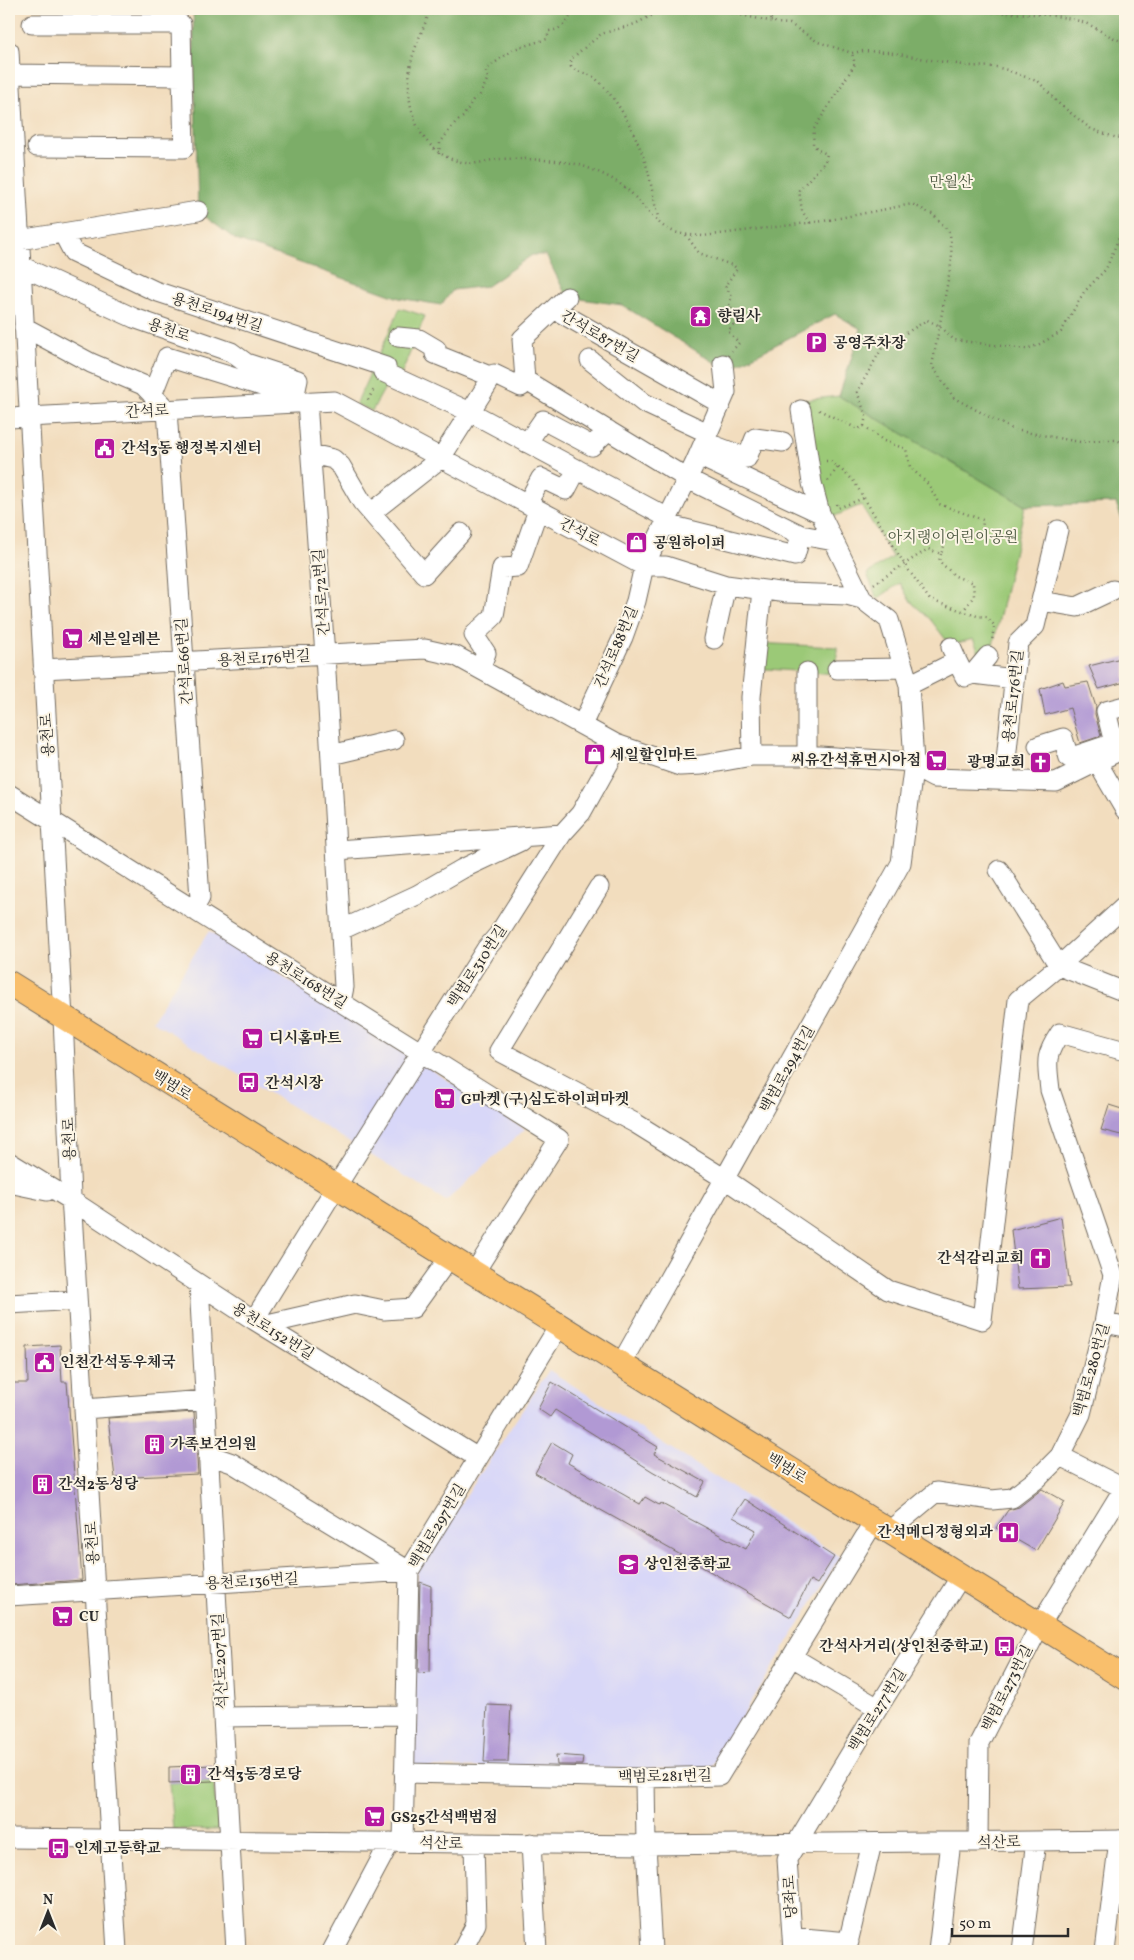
<svg xmlns="http://www.w3.org/2000/svg" width="1134" height="1960" font-family="Vollkorn,'Noto Serif KR',serif">
	<style>
		.built { fill: #d8d7f8 }
		.green { fill: #9bc977; stroke: #637a51 }
		.forest { fill: #7cad68; stroke: #546c4a }
		.building { fill: #b199d4 }
		.lines { fill: none; stroke-linecap: round; stroke-linejoin: round }
		.minor-casing { stroke: #71695e; stroke-width: 21 }
		.major-casing { stroke: #71695e; stroke-width: 26 }
		.path { stroke: #71695e; stroke-width: 2.5; stroke-dasharray: 1 4; stroke-linecap: butt }
		.minor { stroke: #fff; stroke-width: 19 }
		.major { stroke: #f9bf6c; stroke-width: 24 }
		.labels { text-anchor: middle; stroke-width: 4; stroke-linejoin: round; paint-order: stroke }
		.park-label { font-size: 15px; fill: #4d5a42; stroke: #fcf5e5 }
		.street-label { font-size: 15px; fill: #2b2b2b; stroke: #fcf5e5 }
		.poi-label { font-size: 15px; font-weight: bold; fill: #2b2b2b; stroke: #fcf5e5; text-anchor: start }
	</style>
	<rect width="100%" height="100%" fill="#fcf5e5"/>
	<filter id="ink" filterUnits="userSpaceOnUse"><feTurbulence type="fractalNoise" baseFrequency=".02" numOctaves="2"/><feDisplacementMap in="SourceGraphic" scale="10" xChannelSelector="R" yChannelSelector="G"/><feConvolveMatrix kernelMatrix="1 2 1 2 8 2 1 2 1" color-interpolation-filters="sRGB"/></filter>
	<filter id="wash" filterUnits="userSpaceOnUse"><feTurbulence type="fractalNoise" baseFrequency=".0096" numOctaves="4" result="noise"/><feDisplacementMap in="SourceGraphic" scale="20" xChannelSelector="R" yChannelSelector="G"/><feGaussianBlur stdDeviation="1.12" result="paint"/><feColorMatrix in="noise" values="0 0 0 0 0 0 0 0 0 0 0 0 0 0 0 0 0 1.4 0 .05"/><feComposite in="paint" operator="in"/></filter>
	<g filter="url(#wash)">
		<rect width="100%" height="100%" fill="#f2ddbe"/>
		<!-- built -->
		<path class="built" d="M209,931L525,1129L446,1201L152,1021Z
			M549,1370L840,1557L710,1769L412,1767L417,1570Z"/>
		<!-- green -->
		<path class="green" d="M400,308L425,316L400,377L392,375L372,411L356,404Z
			M839,396L1025,506L991,654L982,659L973,639L950,645L930,619L910,601L900,583L877,599L867,574L893,557L861,505L828,519L812,483L796,401Z
			M755,643L837,647V674L753,668Z
			M213,1781L219,1830L173,1829L169,1783Z"/>
		<!-- forest -->
		<path class="forest" d="M193,9H1125V528L1116,503L1025,506L839,396L861,329L835,314L727,370L622,305L567,297L546,255H532L487,286L453,290L441,305L399,298L236,240L198,211Z"/>
		<g id="blocks">
			<!-- building -->
			<path class="building" d="M1125,657V682L1099,689L1089,666Z
				M1063,681L1065,686L1088,682L1096,707L1095,714L1101,736L1080,743L1070,708L1045,715L1040,689Z
				M1109,1105L1125,1110V1136L1101,1130Z
				M1061,1217L1070,1287L1018,1289L1011,1230Z
				M60,1345L62,1382H67L82,1580L9,1585V1383H28L27,1347Z
				M552,1382L658,1447L654,1454L705,1482L697,1497L652,1471L555,1410L550,1417L538,1409Z
				M194,1412L198,1474L115,1478L108,1418Z
				M552,1442L572,1454L568,1463L640,1504L645,1497L659,1505L660,1503L746,1549L756,1530L733,1517L745,1499L834,1557L817,1584L810,1580L791,1617L535,1473Z
				M1042,1489L1065,1502L1036,1551L996,1528L1008,1510L1019,1507Z
				M420,1582L431,1586L430,1672L418,1673Z
				M487,1705L511,1706L508,1762H484Z
				M556,1755L583,1757L582,1765H557Z
				M213,1765V1781L169,1783V1767Z"/>
		</g>
	</g>
	<g filter="url(#ink)">
		<use href="#blocks" fill-opacity="0" stroke="#71695e" stroke-width="1"/>
		<g class="lines">
			<defs>
				<path id="minor" d="M9,51L63,1018L71,1196L117,1951
					M9,74L182,76L181,24H32
					M37,147L184,148L182,76
					M63,233L73,252L155,291L386,367
					M19,240L198,211
					M21,266L134,318L231,352L246,363L298,380L293,403
					M554,309L721,404
					M24,327L91,363L143,385L167,410L200,898L193,910
					M398,337L419,339L436,349L435,354L492,377
					M590,360L644,403L708,433
					M383,372L470,412L668,518
					M525,380L688,479L801,535L834,541
					M152,395L167,357L284,393L286,403
					M307,402L325,655L344,987L341,1002
					M801,410L812,483L820,513L862,599
					M9,418L334,401L644,566H666L726,585L787,593L847,595L862,599L889,620L909,685L914,762L901,863L621,1364
					M705,442L747,458L755,438L783,442
					M527,443L543,420L592,446L608,430
					M311,454L333,459L341,466L362,502L424,574L461,533
					M698,456L820,513
					M527,504L541,478L566,490L577,469
					M371,513L441,458L494,374L521,387L525,380L522,339L567,297
					M665,524L795,556L801,535
					M1041,601L1077,607L1113,590
					M714,639L726,585
					M957,661L965,677L973,674L1014,679
					M43,669L425,649L456,656L616,744L680,766L702,765L752,756H819L914,762
					M480,669L486,653L474,635L494,616L502,568L518,567L538,510
					M837,669L904,668
					M807,672V756
					M973,674L988,656
					M909,685L957,661L951,647
					M582,725L623,637L636,601L644,566L694,465L726,392L723,364
					M1038,746L1063,738L1069,758L1114,743L1106,711L1125,706
					M331,755L394,740
					M752,756L751,697L762,590
					M914,762L919,770L934,778L1056,782L1125,748
					M1097,762L1125,810
					M1004,780L1018,643L1035,626L1058,530
					M9,794L559,1139L474,1273
					M337,850L562,834
					M599,887L499,1051L635,1123L725,1179L888,1290L982,1320L1018,1000L1059,966L999,870
					M1125,906L1059,966L1125,992
					M341,930L417,895L462,869L521,841
					M9,1162L71,1200L254,1320L478,1458
					M9,1183L47,1191
					M199,1284L236,1951
					M9,1304L77,1300
					M254,1320L336,1187L486,949L498,935L562,834L581,813L614,754L616,744
					M1104,1323L1125,1327
					M263,1325L355,1304L384,1310L413,1308L449,1258
					M84,1409L206,1400
					M209,1455L232,1463L409,1571
					M1060,1456L1125,1489
					M889,1531L936,1492L992,1500L1012,1498L1037,1479L1060,1456L1081,1414L1104,1323L1113,1275L1050,1090C1047,1062 1044,1057 1060,1033L1125,1051
					M9,1596L409,1571
					M792,1657L878,1708
					M223,1717L405,1715
					M404,1773L645,1778L719,1776L874,1522
					M645,1778L646,1845L652,1951
					M9,1838L646,1845L1125,1840
					M403,1842L409,1571L559,1326
					M978,1842L979,1743L1040,1625L1124,1488
					M531,1843L537,1951
					M792,1937L849,1942
					M332,1951L390,1842
					M462,1951L476,1924L474,1843
					M793,1951L787,1859L878,1708L961,1576
					M846,1951L872,1843
					M938,1951L951,1842
					M1022,1951L1036,1841
					M1105,1951L1119,1840"/>
				<path id="major" d="M9,983L1125,1678"/>
			</defs>
			<!-- minor casing -->
			<use href="#minor" class="minor-casing"/>
			<!-- major casing -->
			<use href="#major" class="major-casing"/>
			<!-- path -->
			<path class="path" d="M431,9C425,24 418,39 413,55C401,99 414,154 466,163C476,165 489,160 499,159C517,158 567,160 583,166C599,172 616,179 629,191C639,200 658,226 670,230C680,235 692,235 703,236L824,221L912,204L934,215L950,233L952,259L932,366L954,398L1014,430L1080,442L1103,440H1117L1125,444
				M712,9L774,22
				M770,9V18L776,23L790,24L818,42L852,53L863,51L888,52L925,59L970,66L996,67L1007,70L1039,82L1058,103L1091,129L1117,138L1125,137
				M963,9C1001,16 1041,10 1079,21C1095,25 1108,38 1125,42
				M439,154L440,143L455,123L463,117L474,98L479,97L488,78L486,72L489,67L514,49L547,39L549,31C567,29 566,17 578,9
				M659,220C654,204 652,187 648,171C639,140 620,100 595,78C588,73 578,73 571,67V59L601,34L635,24L657,13L674,9
				M810,223L802,211L799,190L825,162L827,154L818,150L813,144L814,129L855,64L852,53
				M686,235L699,253L734,266L737,269L725,286L732,296L729,305L738,319L728,331L739,343L732,351
				M368,400L375,387
				M819,410L858,429L864,426
				M864,426L866,415L857,392L882,348L927,320L940,326L954,340L1026,349L1038,345L1061,332L1084,292L1106,269L1125,223
				M864,426L884,441L906,449L910,467L929,485L939,504L983,520L982,533L948,536L941,554L928,549L872,585
				M826,461H831L853,480L905,565L930,600L977,616L987,617L994,625L992,640
				M828,481L838,467
				M837,504L838,508L864,498
				M941,554L939,561L955,576L973,583L974,596L963,611"/>
			<!-- minor -->
			<use href="#minor" class="minor"/>
			<!-- major -->
			<use href="#major" class="major"/>
		</g>
	</g>
	<!-- icons -->
	<defs>
		<symbol id="temple-square" viewBox="-11 -11 22 22"><rect x="-9" y="-9" width="18" height="18" rx="4" fill="#b5179e" stroke="#fcf5e5"/><path d="M0-6L5-2H3V0L6.5 2.5H4V6H1.5V3h-3V6H-4V2.5H-6.5L-3 0V-2H-5Z" fill="#fff"/></symbol>
		<symbol id="parking-square" viewBox="-11 -11 22 22"><rect x="-9" y="-9" width="18" height="18" rx="4" fill="#b5179e" stroke="#fcf5e5"/><path d="M-3.5-5.5H1a3.5 3.5 0 0 1 0 7H-1V5.5H-3.5ZM-1-3.4V-.6H.8a1.4 1.4 0 0 0 0-2.8Z" fill="#fff"/></symbol>
		<symbol id="civic-square" viewBox="-11 -11 22 22"><rect x="-9" y="-9" width="18" height="18" rx="4" fill="#b5179e" stroke="#fcf5e5"/><path d="M-.6-6.5H3V-4.5H.6V-3L4-1V1h2V6H-6V1h2V-1L-.6-3ZM-1.2 2.5V6h2.4V2.5Z" fill="#fff"/></symbol>
		<symbol id="shop-square" viewBox="-11 -11 22 22"><rect x="-9" y="-9" width="18" height="18" rx="4" fill="#b5179e" stroke="#fcf5e5"/><path d="M-5-2.5h2.3a2.7 3.5 0 0 1 5.4 0H5L5.5 6h-11ZM-1.5-2.5h3a1.5 2.3 0 0 0-3 0Z" fill="#fff"/></symbol>
		<symbol id="supermarket-square" viewBox="-11 -11 22 22"><rect x="-9" y="-9" width="18" height="18" rx="4" fill="#b5179e" stroke="#fcf5e5"/><path d="M-6-5.5h2.5l.6 2H6L4.5 2H-2.5L-4.4-4H-6ZM-1.5 3.2a1.3 1.3 0 1 0 .1 0ZM3 3.2a1.3 1.3 0 1 0 .1 0Z" fill="#fff"/></symbol>
		<symbol id="church-square" viewBox="-11 -11 22 22"><rect x="-9" y="-9" width="18" height="18" rx="4" fill="#b5179e" stroke="#fcf5e5"/><path d="M-1.2-6h2.4v3.5h3.3v2.4h-3.3V6h-2.4V-.1h-3.3v-2.4h3.3Z" fill="#fff"/></symbol>
		<symbol id="bus-square" viewBox="-11 -11 22 22"><rect x="-9" y="-9" width="18" height="18" rx="4" fill="#b5179e" stroke="#fcf5e5"/><path d="M-5-6H5V4H4V6H2V4H-2V6H-4V4H-5ZM-3.5-4V0h7V-4ZM-3.5 1.2v1.5H-2V1.2ZM2 1.2v1.5H3.5V1.2Z" fill="#fff"/></symbol>
		<symbol id="building-square" viewBox="-11 -11 22 22"><rect x="-9" y="-9" width="18" height="18" rx="4" fill="#b5179e" stroke="#fcf5e5"/><path d="M-4-6H4V6H1V3H-1V6H-4ZM-2.5-4.3h1.7v1.8h-1.7ZM.8-4.3h1.7v1.8H.8ZM-2.5-1h1.7V.8h-1.7ZM.8-1h1.7V.8H.8Z" fill="#fff"/></symbol>
		<symbol id="hospital-square" viewBox="-11 -11 22 22"><rect x="-9" y="-9" width="18" height="18" rx="4" fill="#b5179e" stroke="#fcf5e5"/><path d="M-5-5h3v3.5h4V-5h3V5h-3V1.5h-4V5h-3Z" fill="#fff"/></symbol>
		<symbol id="school-square" viewBox="-11 -11 22 22"><rect x="-9" y="-9" width="18" height="18" rx="4" fill="#b5179e" stroke="#fcf5e5"/><path d="M0-5L7-2L0 1L-7-2ZM-4 1L0 2.5L4 1V4Q0 6-4 4Z" fill="#fff"/></symbol>
	</defs>
	<g fill-rule="evenodd">
		<use href="#temple-square" x="688" y="304" width="25" height="25"/>
		<use href="#parking-square" x="804" y="330" width="25" height="25"/>
		<use href="#civic-square" x="92" y="436" width="25" height="25"/>
		<use href="#shop-square" x="624" y="530" width="25" height="25"/>
		<use href="#supermarket-square" x="60" y="626" width="25" height="25"/>
		<use href="#shop-square" x="582" y="742" width="25" height="25"/>
		<use href="#supermarket-square" x="924" y="748" width="25" height="25"/>
		<use href="#church-square" x="1028" y="750" width="25" height="25"/>
		<use href="#supermarket-square" x="240" y="1026" width="25" height="25"/>
		<use href="#bus-square" x="236" y="1070" width="25" height="25"/>
		<use href="#supermarket-square" x="432" y="1086" width="25" height="25"/>
		<use href="#church-square" x="1028" y="1246" width="25" height="25"/>
		<use href="#civic-square" x="32" y="1350" width="25" height="25"/>
		<use href="#building-square" x="142" y="1432" width="25" height="25"/>
		<use href="#building-square" x="30" y="1472" width="25" height="25"/>
		<use href="#hospital-square" x="996" y="1520" width="25" height="25"/>
		<use href="#school-square" x="616" y="1552" width="25" height="25"/>
		<use href="#supermarket-square" x="50" y="1604" width="25" height="25"/>
		<use href="#bus-square" x="992" y="1634" width="25" height="25"/>
		<use href="#building-square" x="178" y="1762" width="25" height="25"/>
		<use href="#supermarket-square" x="362" y="1804" width="25" height="25"/>
		<use href="#bus-square" x="46" y="1836" width="25" height="25"/>
	</g>
	<g class="labels">
		<!-- park labels -->
		<g class="park-label">
			<text x="951" y="187">만월산</text>
			<text x="953" y="542">아지랭이어린이공원</text>
		</g>
		<!-- street labels -->
		<g class="street-label">
			<text transform="translate(217 312) rotate(18)" y="5">용천로194번길</text>
			<text transform="translate(169 330) rotate(19)" y="5">용천로</text>
			<text transform="translate(600 336) rotate(30)" y="5">간석로87번길</text>
			<text transform="translate(147 411) rotate(-3)" y="5">간석로</text>
			<text transform="translate(580 532) rotate(28)" y="5">간석로</text>
			<text transform="translate(321 592) rotate(-94)" y="5">간석로72번길</text>
			<text transform="translate(616 647) rotate(-67)" y="5">간석로88번길</text>
			<text transform="translate(264 658) rotate(-3)" y="5">용천로176번길</text>
			<text transform="translate(184 661) rotate(-94)" y="5">간석로66번길</text>
			<text transform="translate(1013 696) rotate(-84)" y="5">용천로176번길</text>
			<text transform="translate(47 735) rotate(-93)" y="5">용천로</text>
			<text transform="translate(477 966) rotate(-57)" y="5">백범로310번길</text>
			<text transform="translate(306 980) rotate(32)" y="5">용천로168번길</text>
			<text transform="translate(787 1069) rotate(-61)" y="5">백범로294번길</text>
			<text transform="translate(172 1085) rotate(32)" y="5">백범로</text>
			<text transform="translate(69 1139) rotate(-92)" y="5">용천로</text>
			<text transform="translate(273 1331) rotate(32)" y="5">용천로152번길</text>
			<text transform="translate(1091 1370) rotate(-74)" y="5">백범로280번길</text>
			<text transform="translate(787 1468) rotate(32)" y="5">백범로</text>
			<text transform="translate(437 1526) rotate(-59)" y="5">백범로297번길</text>
			<text transform="translate(92 1543) rotate(-93)" y="5">용천로</text>
			<text transform="translate(252 1581) rotate(-3)" y="5">용천로136번길</text>
			<text transform="translate(220 1661) rotate(-93)" y="5">석산로207번길</text>
			<text transform="translate(1007 1688) rotate(-63)" y="5">백범로273번길</text>
			<text transform="translate(877 1710) rotate(-58)" y="5">백범로277번길</text>
			<text transform="translate(665 1776) rotate(-1)" y="5">백범로281번길</text>
			<text transform="translate(999 1842) rotate(-1)" y="5">석산로</text>
			<text transform="translate(441 1843) rotate(1)" y="5">석산로</text>
			<text transform="translate(790 1897) rotate(-93)" y="5">당좌로</text>
		</g>
		<!-- poi labels -->
		<g class="poi-label">
			<text x="717" y="321">향림사</text>
			<text x="833" y="348">공영주차장</text>
			<text x="121" y="453">간석3동 행정복지센터</text>
			<text x="653" y="548">공원하이퍼</text>
			<text x="88" y="644">세븐일레븐</text>
			<text x="610" y="760">세일할인마트</text>
			<text x="921" y="765" text-anchor="end">씨유간석휴먼시아점</text>
			<text x="1025" y="767" text-anchor="end">광명교회</text>
			<text x="269" y="1043">디시홈마트</text>
			<text x="265" y="1088">간석시장</text>
			<text x="461" y="1104">G마켓 (구)심도하이퍼마켓</text>
			<text x="1024" y="1263" text-anchor="end">간석감리교회</text>
			<text x="60" y="1367">인천간석동우체국</text>
			<text x="170" y="1449">가족보건의원</text>
			<text x="58" y="1489">간석2동성당</text>
			<text x="993" y="1537" text-anchor="end">간석메디정형외과</text>
			<text x="644" y="1569">상인천중학교</text>
			<text x="79" y="1621">CU</text>
			<text x="988" y="1651" text-anchor="end">간석사거리(상인천중학교)</text>
			<text x="207" y="1779">간석3동경로당</text>
			<text x="391" y="1822">GS25간석백범점</text>
			<text x="74" y="1853">인제고등학교</text>
		</g>
	</g>
	<!-- margin -->
	<rect width="1134" height="1960" fill="none" stroke="#fcf5e5" stroke-width="30"/>
	<!-- north arrow -->
	<g transform="translate(48 1912)" stroke="#fcf5e5" stroke-width="4" paint-order="stroke">
	<path d="M0-4L9 19L0 12L-9 19Z" fill="#2b2b2b"/>
	<text y="-8" font-size="14" font-weight="bold" text-anchor="middle" fill="#2b2b2b">N</text>
	</g>
	<!-- scale -->
	<path d="M952 1928v8h116v-8" fill="none" stroke="#2b2b2b" stroke-width="2.5"/>
	<text x="959" y="1928" font-size="15" fill="#2b2b2b" stroke="#fcf5e5" stroke-width="4" paint-order="stroke">50 m</text>
</svg>
